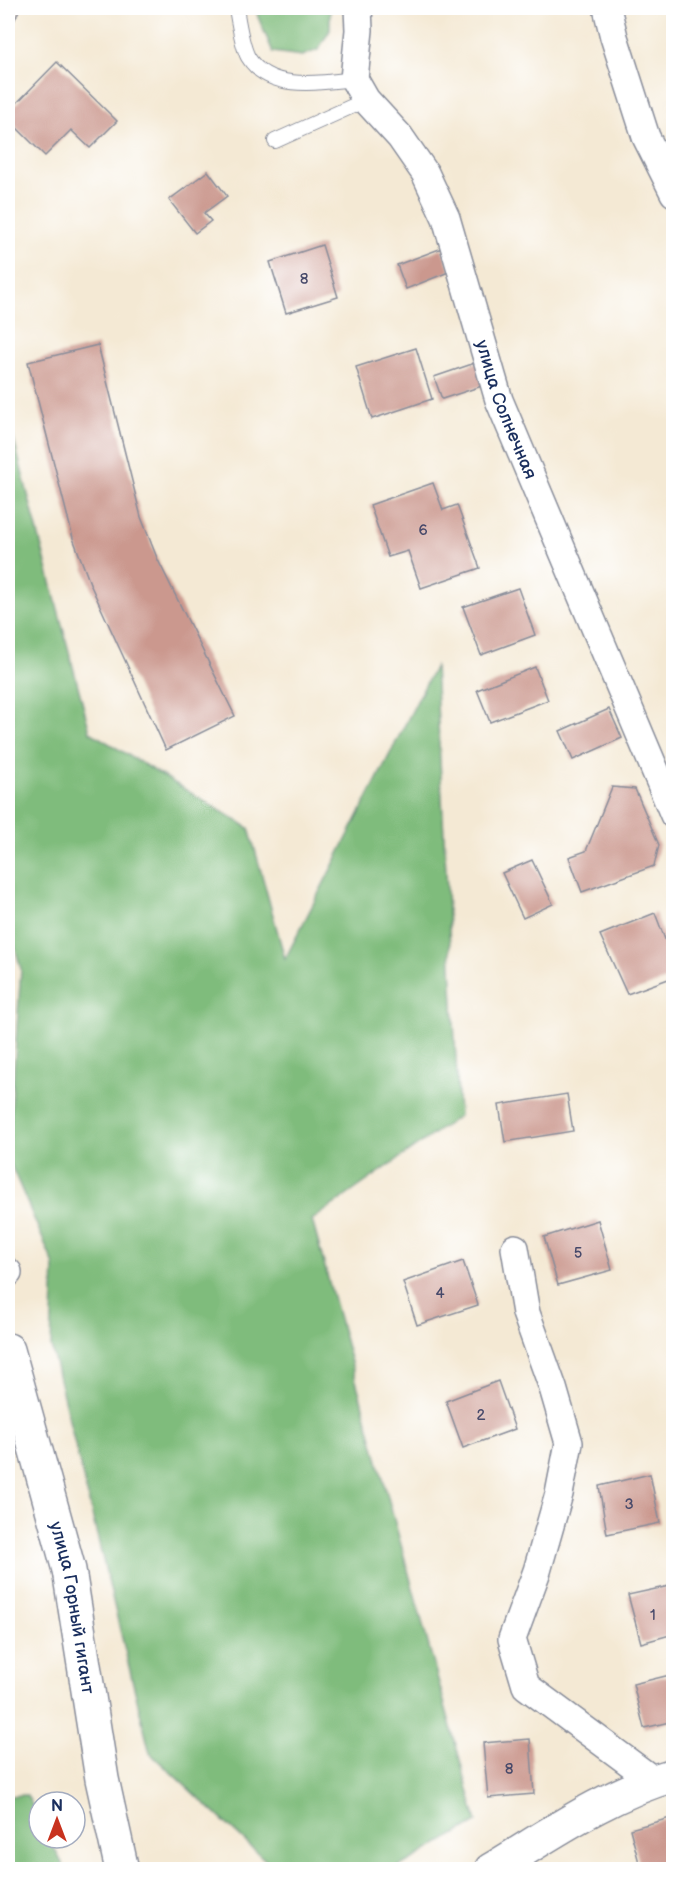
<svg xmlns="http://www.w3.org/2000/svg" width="681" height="1877" font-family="'Balsamiq Sans',sans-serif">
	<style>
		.forest { fill: #7fbc7b; stroke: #4d766c; stroke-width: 1.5 }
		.building { fill: #cb988e }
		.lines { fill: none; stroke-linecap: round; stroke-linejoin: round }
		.lane-casing { stroke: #888c99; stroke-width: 16 }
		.street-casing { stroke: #888c99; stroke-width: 30 }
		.secondary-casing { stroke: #888c99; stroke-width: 36 }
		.lane { stroke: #fff; stroke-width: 14 }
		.street { stroke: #fff; stroke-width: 27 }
		.secondary { stroke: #fff; stroke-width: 33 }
		.labels { text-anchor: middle; stroke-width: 5; stroke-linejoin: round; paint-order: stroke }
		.number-label { font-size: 15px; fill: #47496a }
		.street-label { font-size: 18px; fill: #1b2f5e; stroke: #fff }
	</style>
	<rect width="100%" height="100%" fill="#fff"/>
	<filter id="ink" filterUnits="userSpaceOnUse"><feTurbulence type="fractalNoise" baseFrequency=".0167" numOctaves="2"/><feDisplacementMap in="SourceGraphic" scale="12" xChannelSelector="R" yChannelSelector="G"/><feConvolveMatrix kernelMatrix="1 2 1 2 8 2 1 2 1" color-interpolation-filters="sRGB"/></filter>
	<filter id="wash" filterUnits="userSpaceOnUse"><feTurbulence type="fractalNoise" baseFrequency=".008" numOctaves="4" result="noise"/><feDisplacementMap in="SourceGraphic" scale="24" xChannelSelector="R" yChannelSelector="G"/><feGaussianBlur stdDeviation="1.35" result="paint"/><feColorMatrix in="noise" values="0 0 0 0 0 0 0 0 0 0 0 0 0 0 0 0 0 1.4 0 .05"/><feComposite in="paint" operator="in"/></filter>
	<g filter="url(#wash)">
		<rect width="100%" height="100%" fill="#f4e9d4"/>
		<!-- forest -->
		<path class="forest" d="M256,8H330V30L318,50L302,56L273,52L258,17Z
			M8,418L90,732L249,828L285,959L435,666L459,1116L312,1220L477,1822L395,1869H275L150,1753L51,1346L54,1265L8,1158L21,969L8,921Z
			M27,1795L39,1819V1838H49L65,1869H8V1796Z"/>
		<g id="blocks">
			<!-- building -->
			<path class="building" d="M8,8H20L8,35Z
				M57,62L117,121L90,148L71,130L45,156L8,119V112Z
				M208,171L227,196L204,213L211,221L195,233L169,200Z
				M322,245L338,297L286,313L270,262Z
				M442,248L451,271L406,289L397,265Z
				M98,345L141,517L157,558L235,716L166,750L91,586L73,538L28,362Z
				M416,348L432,399L372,419L356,367Z
				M478,362L485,385L442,399L434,377Z
				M433,483L443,510L457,505L480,568L421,588L408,551L388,557L370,505Z
				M518,588L535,635L481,655L463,607Z
				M535,667L548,700L490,722L477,690Z
				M609,709L622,738L573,760L560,731Z
				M612,787L635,789L659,845L654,866L582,892L569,857L586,851Z
				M532,860L553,904L523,918L502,873Z
				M655,913L674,963V977L627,994L600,935Z
				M567,1094L573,1131L505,1142L499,1105Z
				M598,1220L612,1270L558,1285L544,1237Z
				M463,1261L478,1305L417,1325L403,1282Z
				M498,1381L515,1429L463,1448L446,1401Z
				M650,1474L660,1523L607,1534L599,1486Z
				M674,1585V1634L641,1643L628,1595Z
				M674,1674V1721L644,1728L633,1684Z
				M530,1739L534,1794L488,1798L483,1743Z
				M674,1817V1863L650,1870H641L630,1829Z"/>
		</g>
	</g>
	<g filter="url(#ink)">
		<use href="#blocks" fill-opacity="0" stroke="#888c99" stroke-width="1.5"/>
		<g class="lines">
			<defs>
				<path id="lane" d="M236,8C238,20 242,46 248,57C269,92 320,83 354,79
					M275,141L366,100"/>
				<g id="street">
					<path id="s1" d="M358,8L359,30L354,79L366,100L400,137L425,173L446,218L499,400L674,815"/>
					<path d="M607,8L614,37L646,137L674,193"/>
					<path d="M515,1248L526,1313L553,1388L569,1443L559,1494L537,1571L512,1639L526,1686L653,1780"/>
					<path d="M8,1272V1273"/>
				</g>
				<g id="secondary">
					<path id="s2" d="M8,1350L69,1570L102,1779L122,1870"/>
					<path d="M491,1870C549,1835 608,1793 674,1775"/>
				</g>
			</defs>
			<!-- lane casing -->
			<use href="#lane" class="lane-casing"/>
			<!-- street casing -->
			<use href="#street" class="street-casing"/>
			<!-- secondary casing -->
			<use href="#secondary" class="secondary-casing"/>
			<!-- lane -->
			<use href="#lane" class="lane"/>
			<!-- street -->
			<use href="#street" class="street"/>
			<!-- secondary -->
			<use href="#secondary" class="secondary"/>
		</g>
	</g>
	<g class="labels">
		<!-- number labels -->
		<g class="number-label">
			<text x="304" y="284">8</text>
			<text x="423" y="535">6</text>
			<text x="578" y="1258">5</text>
			<text x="440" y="1298">4</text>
			<text x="481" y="1420">2</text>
			<text x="629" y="1509">3</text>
			<text x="653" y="1620">1</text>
			<text x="509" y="1774">8</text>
		</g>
		<!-- street labels -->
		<g class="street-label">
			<text dy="6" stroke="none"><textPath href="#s1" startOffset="440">улица Солнечная</textPath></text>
			<text dy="6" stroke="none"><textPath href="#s2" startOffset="266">улица Горный гигант</textPath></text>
		</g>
	</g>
	<!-- margin -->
	<rect width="681" height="1877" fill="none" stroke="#fff" stroke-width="30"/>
	<!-- north arrow -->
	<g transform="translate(57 1820)"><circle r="28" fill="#ffffff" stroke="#a4acbf" stroke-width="1.5"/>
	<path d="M0-4.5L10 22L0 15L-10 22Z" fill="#c8321e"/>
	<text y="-9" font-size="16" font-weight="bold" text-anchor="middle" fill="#1b2f5e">N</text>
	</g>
</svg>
